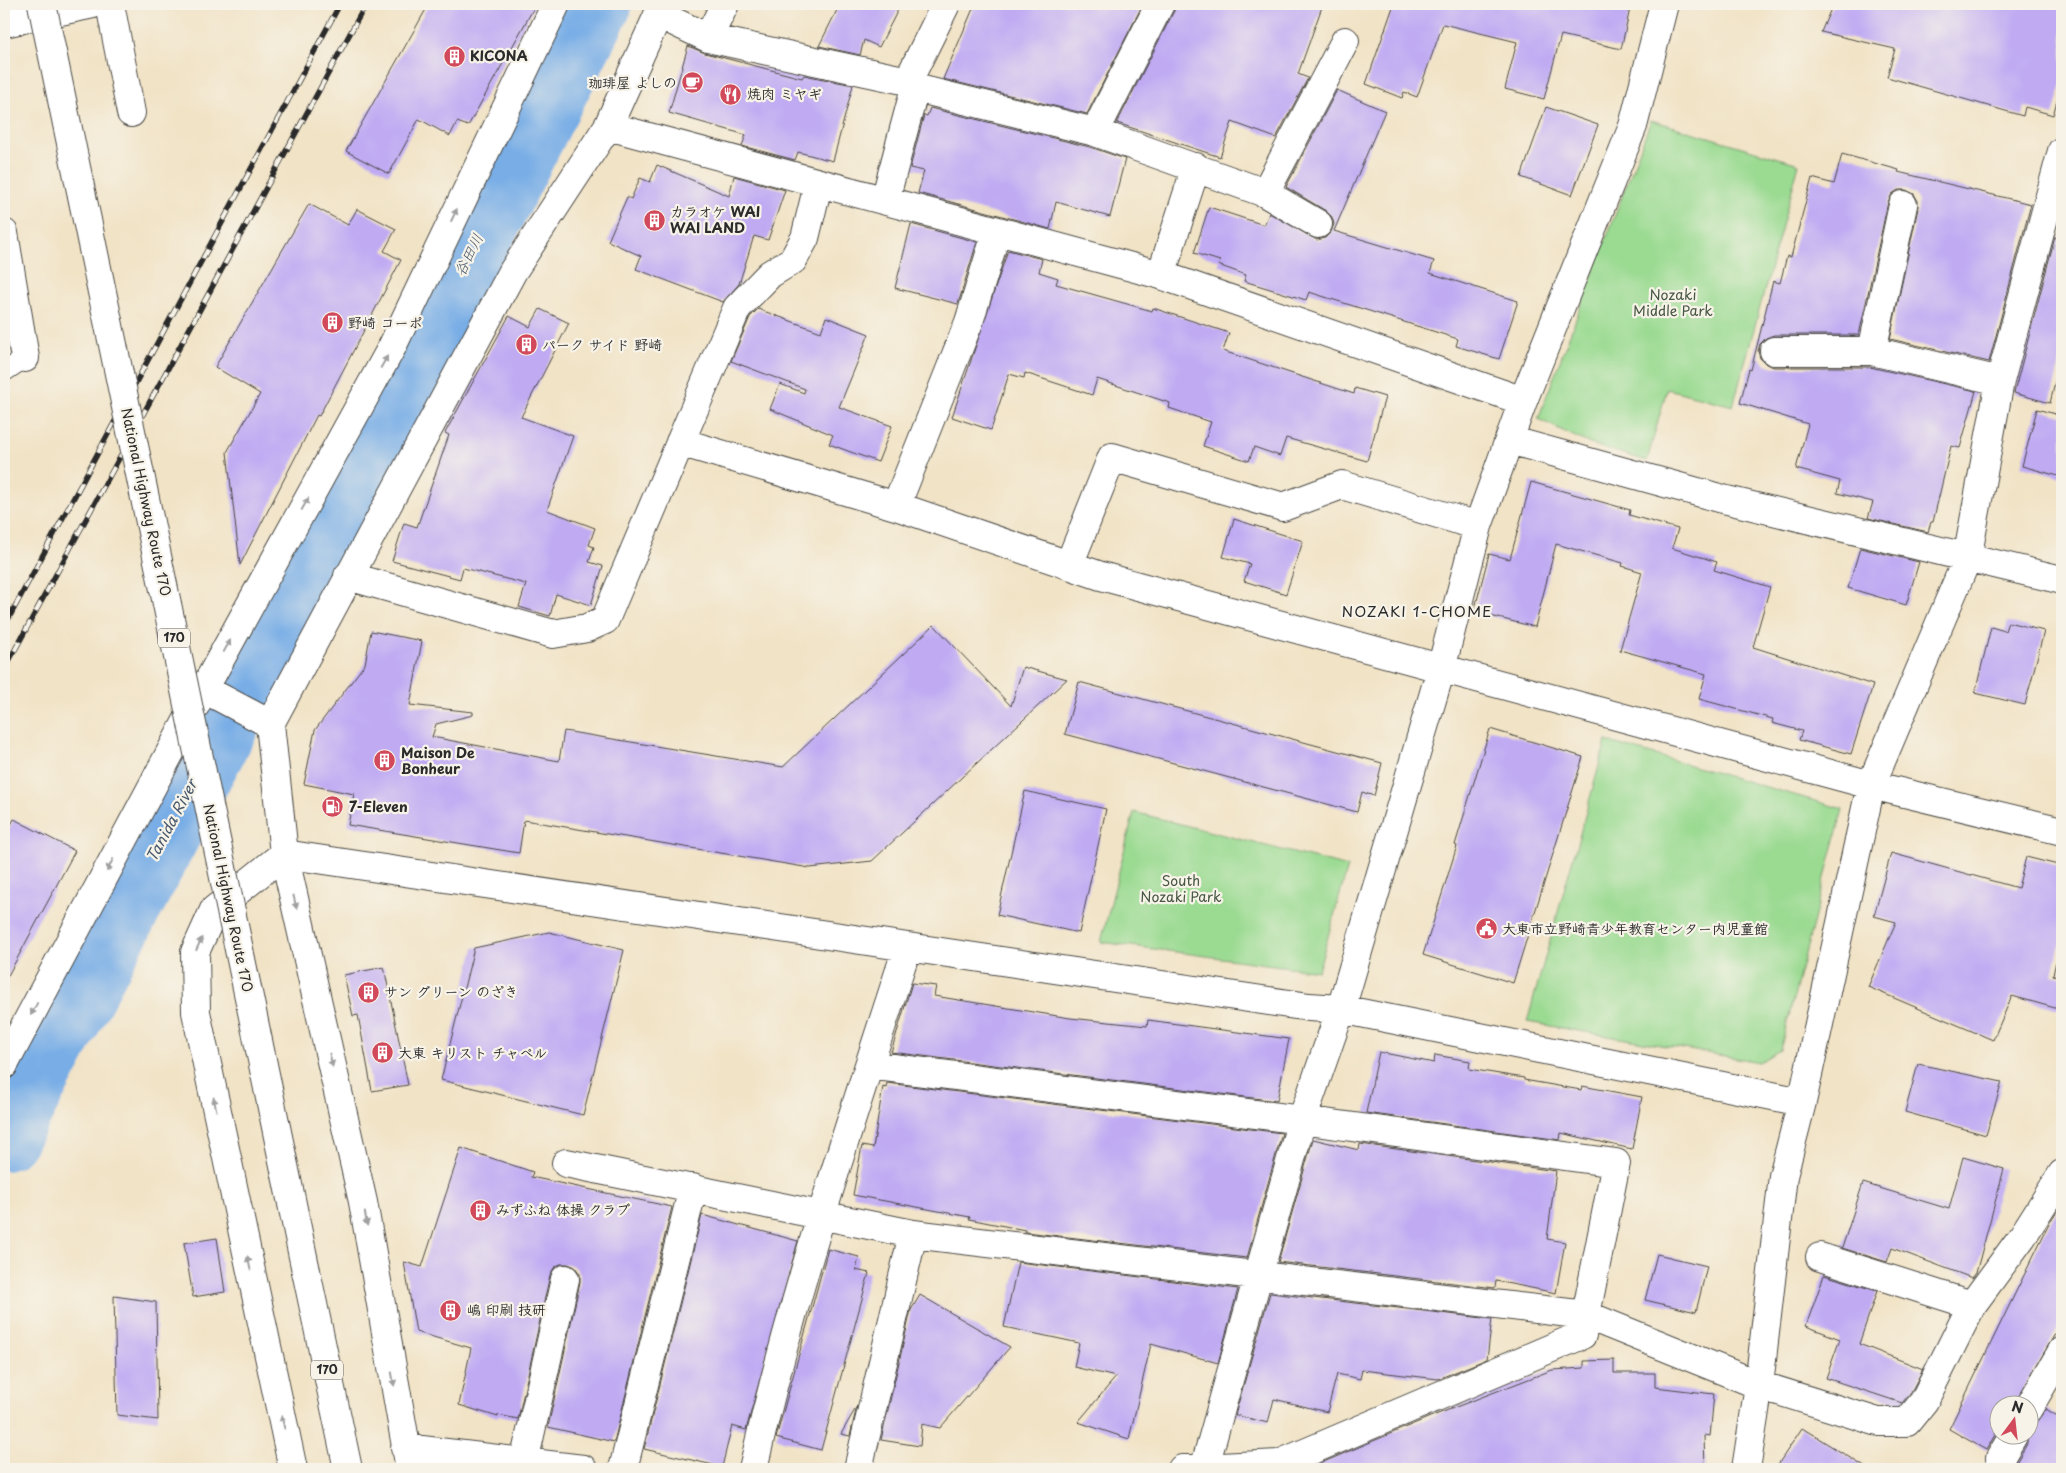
<svg xmlns="http://www.w3.org/2000/svg" width="2066" height="1473" font-family="'Playpen Sans','Klee One',sans-serif">
	<style>
		.green { fill: #9ada91; stroke: #62825e }
		.lines { fill: none; stroke-linecap: round; stroke-linejoin: round }
		.river { stroke: #78ade6; stroke-width: 70 }
		.building { fill: #c0abf3 }
		.lane-casing { stroke: #494742; stroke-width: 21 }
		.street-casing { stroke: #494742; stroke-width: 30 }
		.secondary-casing { stroke: #494742; stroke-width: 30 }
		.highway-casing { stroke: #494742; stroke-width: 30 }
		.lane { stroke: #fff; stroke-width: 19 }
		.street { stroke: #fff; stroke-width: 28 }
		.secondary { stroke: #fff; stroke-width: 28 }
		.highway { stroke: #fff; stroke-width: 28 }
		.rail-casing { stroke: #2b2b2b; stroke-width: 5.5 }
		.rail { stroke: #f7f3e8; stroke-width: 4; stroke-dasharray: 11; stroke-linecap: butt }
		.highway-bridge-casing { stroke: #494742; stroke-width: 30; stroke-linecap: butt }
		.highway-bridge { stroke: #fff; stroke-width: 28 }
		.oneway { fill: #a0a0a0 }
		.labels { text-anchor: middle; stroke-width: 4.5; stroke-linejoin: round; paint-order: stroke }
		.shield { fill: #f7f3e8; stroke: #686764; stroke-width: 1 }
		.shield-label { font-size: 12px; font-weight: bold; fill: #2b2b2b }
		.poi-label { font-size: 14px; font-weight: bold; fill: #2b2b2b; stroke: #f7f3e8; text-anchor: start }
		.park-label { font-size: 14px; fill: #475744; stroke: #f7f3e8 }
		.street-label { font-size: 14px; fill: #2b2b2b; stroke: #f7f3e8 }
		.water-label { font-size: 15px; font-style: italic; fill: #46586c; stroke: #f7f3e8 }
		.neighbourhood-label { font-size: 15px; letter-spacing: 1px; fill: #2b2b2b; stroke: #f7f3e8 }
	</style>
	<rect width="100%" height="100%" fill="#f7f3e8"/>
	<filter id="ink" filterUnits="userSpaceOnUse"><feTurbulence type="fractalNoise" baseFrequency=".02" numOctaves="2"/><feDisplacementMap in="SourceGraphic" scale="10" xChannelSelector="R" yChannelSelector="G"/><feConvolveMatrix kernelMatrix="1 2 1 2 8 2 1 2 1" color-interpolation-filters="sRGB"/></filter>
	<filter id="wash" filterUnits="userSpaceOnUse"><feTurbulence type="fractalNoise" baseFrequency=".0096" numOctaves="4" result="noise"/><feDisplacementMap in="SourceGraphic" scale="20" xChannelSelector="R" yChannelSelector="G"/><feGaussianBlur stdDeviation="1.12" result="paint"/><feColorMatrix in="noise" values="0 0 0 0 0 0 0 0 0 0 0 0 0 0 0 0 0 1.4 0 .05"/><feComposite in="paint" operator="in"/></filter>
	<g filter="url(#wash)">
		<rect width="100%" height="100%" fill="#f1e3c6"/>
		<!-- green -->
		<path class="green" d="M1651,120L1799,164L1733,406L1667,389L1647,461L1590,444L1538,419Z
			M1606,741L1843,809L1780,1050L1759,1062L1527,1022Z
			M1134,812L1348,867L1318,971L1101,942Z"/>
		<g class="lines">
			<!-- river -->
			<path class="river" d="M4,1136L340,507L597,4"/>
		</g>
		<g id="blocks">
			<!-- building -->
			<path class="building" d="M429,4H536L468,126L457,122L450,136L419,119L389,174L346,151Z
				M840,4H901L879,47L864,40L860,55L819,46Z
				M975,4H1143L1087,114L943,79Z
				M1176,4H1323L1298,74L1308,78L1276,138L1232,122L1220,157L1117,123L1174,11Z
				M1394,4H1631L1621,49L1561,35L1544,99L1505,89L1517,42L1443,24L1417,97L1404,92L1402,98L1366,84Z
				M1833,4H2062V84L2053,115L2025,107L2023,116L1887,77L1895,49L1821,32Z
				M688,46L705,53L802,78L804,75L853,85L833,161L798,152L795,160L742,146L746,135L669,113Z
				M1337,90L1385,111L1334,231L1434,261L1430,273L1518,301L1499,359L1456,346L1458,339L1309,292L1306,300L1244,281L1246,275L1218,265L1220,261L1194,253L1209,207L1264,225L1269,213L1317,240L1325,238L1331,232L1334,224L1332,217L1326,211L1286,187Z
				M1546,107L1598,125L1572,195L1521,177Z
				M930,108L1090,147L1125,159L1110,217L1056,202L1050,229L918,193L924,171L910,168L924,115L927,116Z
				M1842,154L1899,170L1898,172L2031,204L1989,362L1890,339L1918,208V201L1914,194L1906,190H1898L1892,194L1888,202L1859,335H1774L1766,338L1760,344L1758,351L1760,358L1766,364L1774,367H1870L1976,391L1960,448L1951,446L1933,522H1931L1928,532L1868,518L1873,502L1837,493L1840,481L1796,469L1808,424L1740,403L1749,369L1751,370L1773,281L1780,283L1787,256L1791,257L1812,178L1834,184Z
				M657,165L729,196L734,176L785,190L768,240L754,236L739,284L723,302L636,269L641,256L608,241L627,197L631,199L640,178L650,182Z
				M309,204L348,225L357,209L396,229L384,251L401,260L319,416L317,415L240,565L227,452L260,394L215,367Z
				M911,224L977,242L958,304L895,288Z
				M2055,237L2062,239V355L2050,403L2014,393Z
				M1008,250L1042,259L1039,272L1058,278L1056,284L1152,311L1153,308L1229,333L1223,351L1354,394L1355,388L1385,397L1367,461L1286,438L1280,456L1254,447L1249,461L1203,446L1211,422L1169,408L1170,403L1097,379L1092,395L1025,373L1024,378L1009,374L991,430L952,417Z
				M540,309L569,323L521,417L573,436L547,510L595,528L589,545L594,547L589,562L603,566L591,605L556,594L550,616L519,607L526,584L463,568L460,579L392,561L404,523L417,527L449,435L445,433L509,316L530,327Z
				M758,309L821,332L826,317L869,334L839,407L892,426L878,462L829,444L833,435L770,409L780,384L804,393L805,389L731,361L750,317Z
				M2037,409L2062,416V477L2022,466Z
				M1531,482L1630,510L1629,515L1678,529L1672,548L1717,562L1714,570L1770,587L1753,647L1873,685L1851,754L1799,740L1802,731L1772,723L1773,719L1699,699L1706,674L1620,650L1642,572L1622,566L1623,563L1556,544L1535,627L1474,612L1489,554L1510,559Z
				M1234,519L1303,541L1286,594L1244,581L1250,564L1223,557Z
				M1860,548L1919,562L1906,605L1848,588Z
				M2008,622L2044,631L2025,705L1975,693L1991,627L2005,631Z
				M934,625L1011,706L1023,667L1067,679L872,861L810,868L524,820L519,853L348,825L354,794L304,784L315,730L365,664L371,631L422,641L410,705L473,712V715L436,724L432,737L559,761L564,731L783,767Z
				M1079,682L1382,763L1374,796L1362,792L1357,812L1065,734Z
				M1490,729L1583,757L1513,983L1423,955L1457,846L1455,845Z
				M1025,791L1106,809L1079,933L997,915Z
				M14,819L75,851L4,983V838Z
				M1891,853L2018,888L2026,857L2062,866V934L2053,975L2062,977V1010L2012,996L1993,1040L1868,987L1896,922L1874,916Z
				M549,932L624,950L583,1115L441,1080L474,948Z
				M384,967L408,1085L372,1091L358,1015L353,1016L344,975Z
				M912,983L936,986L934,996L1070,1018L1147,1026L1148,1020L1289,1039L1277,1101L891,1052Z
				M1379,1052L1434,1063L1435,1055L1470,1061L1469,1069L1524,1078V1080L1581,1090L1582,1086L1642,1097L1632,1149L1561,1133L1560,1140L1366,1113Z
				M1918,1064L2002,1082L1986,1135L1905,1112Z
				M887,1083L1282,1133L1247,1258L1025,1232V1230L969,1219L970,1217L853,1195L862,1146L873,1148L883,1087L886,1088Z
				M1313,1139L1359,1150L1360,1144L1556,1171L1547,1239L1565,1242L1556,1293L1496,1281L1495,1288L1278,1262Z
				M461,1148L533,1172L531,1177L672,1207L614,1442L548,1427L580,1282V1274L575,1267L568,1264H560L554,1268L550,1275L518,1419L498,1415V1417L459,1405L471,1348L416,1332L404,1262L422,1267Z
				M1963,1157L2004,1169L1976,1273L1972,1278L1892,1248L1887,1262L1842,1248L1863,1183L1949,1209Z
				M2062,1203V1322L2013,1406H1998V1430L1986,1450L1949,1429L2049,1224Z
				M702,1215L798,1241L746,1430L732,1426L722,1467L644,1449Z
				M217,1238L225,1292L193,1297L184,1243Z
				M828,1249L859,1257L856,1270L869,1273L821,1450L776,1438Z
				M1657,1254L1707,1266L1696,1312L1645,1300Z
				M1018,1262L1238,1289L1218,1363L1151,1344L1129,1439L1078,1422L1116,1377L1074,1367L1079,1343L1004,1327Z
				M1824,1275L1877,1291L1859,1344L1923,1369L1911,1392L1902,1403L1826,1378L1840,1339L1806,1326Z
				M1270,1293L1492,1319L1487,1359L1438,1379L1362,1370L1360,1379L1337,1374L1327,1412L1274,1399L1268,1423L1235,1415Z
				M920,1295L1010,1347L940,1428L922,1424L920,1446L881,1440L911,1310Z
				M114,1296L156,1302L158,1420L117,1415Z
				M1614,1360V1373H1655V1387L1714,1394L1710,1437L1704,1436L1705,1469H1307L1430,1417L1552,1370L1584,1368V1361Z
				M857,1406L850,1436L841,1434Z
				M2046,1409L2062,1419V1469H2020L2014,1466L2027,1444L2028,1425L2036,1422Z
				M1802,1428L1868,1469H1775Z"/>
		</g>
	</g>
	<g filter="url(#ink)">
		<use href="#blocks" fill-opacity="0" stroke="#494742" stroke-width="1"/>
		<g class="lines">
			<defs>
				<path id="lane" d="M4,372L25,358"/>
				<path id="street" d="M110,4L131,113
					M658,14L708,38L908,81L915,88L1095,132L1265,193L1318,224
					M4,23L93,4
					M708,38L725,4
					M908,81L946,4
					M608,126L1161,275L1523,401
					M1095,132L1160,4
					M1265,193L1345,41
					M885,200L915,88
					M4,233L25,358
					M1161,275L1196,167
					M1774,351H1872L2000,381
					M1872,351L1903,205
					M1509,440L1723,499L2062,580
					M680,442L896,506L1101,576L1871,785L2062,831
					M896,506L969,322L997,231
					M1069,565L1112,457L1283,507L1342,485L1478,526
					M348,576L553,634L587,628L605,620L737,308L770,274L793,260L805,238L818,185
					M270,724L204,689L392,347L556,4
					M869,1065L1302,1120L1616,1163L1582,1335L1279,1464L1182,1469
					M566,1163L913,1234L1586,1315L1759,1385L1878,1422H1907L1924,1401L1972,1305L2022,1237L2062,1174
					M1820,1257L1972,1305
					M2028,1409L2062,1351
					M405,1448L583,1469
					M2000,1458L2013,1436
					M524,1462L565,1279
					M293,1469L196,1012L195,952L214,910L284,854L1309,1007L1341,1009L1802,1102
					M410,1469L363,1202L284,854L270,724L513,271L608,126L663,4
					M623,1469L693,1188
					M753,1469C793,1292 851,1121 907,948
					M858,1469L913,1234
					M1204,1469L1302,1120L1341,1009L1441,669L1478,526L1523,401L1633,126L1664,4
					M1746,1469L1759,1385L1783,1176L1802,1102L1871,785L1967,559L2000,381L2062,151"/>
				<path id="secondary" d="M4,1065L204,689"/>
				<path id="highway" d="M306,1271L348,1469"/>
			</defs>
			<!-- lane casing -->
			<use href="#lane" class="lane-casing"/>
			<!-- street casing -->
			<use href="#street" class="street-casing"/>
			<!-- secondary casing -->
			<use href="#secondary" class="secondary-casing"/>
			<!-- highway casing -->
			<use href="#highway" class="highway-casing"/>
			<!-- lane -->
			<use href="#lane" class="lane"/>
			<!-- street -->
			<use href="#street" class="street"/>
			<!-- secondary -->
			<use href="#secondary" class="secondary"/>
			<!-- highway -->
			<use href="#highway" class="highway"/>
			<defs>
				<path id="rail" d="M4,627L340,4
					M4,670L366,4"/>
			</defs>
			<!-- rail casing -->
			<use href="#rail" class="rail-casing"/>
			<!-- rail -->
			<use href="#rail" class="rail"/>
			<defs>
				<path id="highway-bridge" d="M42,4L306,1271"/>
			</defs>
			<!-- highway-bridge casing -->
			<use href="#highway-bridge" class="highway-bridge-casing"/>
			<!-- highway-bridge -->
			<use href="#highway-bridge" class="highway-bridge"/>
		</g>
		<!-- one-way arrows -->
		<defs><path id="oneway-solid" d="M-6-.8H1V-3.2L6.5 0L1 3.2V.8H-6Z" transform="scale(1.25)"/></defs>
		<g class="oneway">
			<use href="#oneway-solid" transform="translate(454 215) rotate(-65)"/>
			<use href="#oneway-solid" transform="translate(384 362) rotate(-61)"/>
			<use href="#oneway-solid" transform="translate(305 504) rotate(-61)"/>
			<use href="#oneway-solid" transform="translate(227 646) rotate(-61)"/>
			<use href="#oneway-solid" transform="translate(110 865) rotate(118)"/>
			<use href="#oneway-solid" transform="translate(295 902) rotate(77)"/>
			<use href="#oneway-solid" transform="translate(199 944) rotate(-66)"/>
			<use href="#oneway-solid" transform="translate(34 1009) rotate(118)"/>
			<use href="#oneway-solid" transform="translate(331 1060) rotate(77)"/>
			<use href="#oneway-solid" transform="translate(215 1104) rotate(-102)"/>
			<use href="#oneway-solid" transform="translate(366 1219) rotate(80)"/>
			<use href="#oneway-solid" transform="translate(249 1263) rotate(-102)"/>
			<use href="#oneway-solid" transform="translate(393 1379) rotate(80)"/>
			<use href="#oneway-solid" transform="translate(283 1422) rotate(-102)"/>
		</g>
	</g>
	<!-- icons -->
	<defs>
		<symbol id="building-disc" viewBox="-11 -11 22 22"><circle r="9.5" fill="#d1495b" stroke="#f7f3e8"/><path d="M-4-6H4V6H1V3H-1V6H-4ZM-2.5-4.3h1.7v1.8h-1.7ZM.8-4.3h1.7v1.8H.8ZM-2.5-1h1.7V.8h-1.7ZM.8-1h1.7V.8H.8Z" fill="#fff"/></symbol>
		<symbol id="cafe-disc" viewBox="-11 -11 22 22"><circle r="9.5" fill="#d1495b" stroke="#f7f3e8"/><path d="M-5.5-4.5H6V0H3Q3 3.5 0 3.5H-2.5Q-5.5 3.5-5.5 0ZM3-3.2v2h1.7v-2ZM-6 4.5H4V6H-6Z" fill="#fff"/></symbol>
		<symbol id="restaurant-disc" viewBox="-11 -11 22 22"><circle r="9.5" fill="#d1495b" stroke="#f7f3e8"/><path d="M-5-6h1v4h1v-4h1v4h1v-4h1v5L-1.5 .5V6h-2V.5L-5-1ZM5-6V6H3V1.5H1.5Q1.5-4 5-6Z" fill="#fff"/></symbol>
		<symbol id="fuel-disc" viewBox="-11 -11 22 22"><circle r="9.5" fill="#d1495b" stroke="#f7f3e8"/><path d="M-5.5-6h7V0h2V4h1.3V-2.5L3-4.5l.8-.8L6-3V5H2.5V1h-1V6h-7ZM-4.2-4.7v3.2H.2V-4.7Z" fill="#fff"/></symbol>
		<symbol id="civic-disc" viewBox="-11 -11 22 22"><circle r="9.5" fill="#d1495b" stroke="#f7f3e8"/><path d="M-.6-6.5H3V-4.5H.6V-3L4-1V1h2V6H-6V1h2V-1L-.6-3ZM-1.2 2.5V6h2.4V2.5Z" fill="#fff"/></symbol>
	</defs>
	<g fill-rule="evenodd">
		<use href="#building-disc" x="442" y="44" width="25" height="25"/>
		<use href="#cafe-disc" x="680" y="70" width="25" height="25"/>
		<use href="#restaurant-disc" x="718" y="82" width="25" height="25"/>
		<use href="#building-disc" x="642" y="208" width="25" height="25"/>
		<use href="#building-disc" x="320" y="310" width="25" height="25"/>
		<use href="#building-disc" x="514" y="332" width="25" height="25"/>
		<use href="#building-disc" x="372" y="748" width="25" height="25"/>
		<use href="#fuel-disc" x="320" y="794" width="25" height="25"/>
		<use href="#civic-disc" x="1474" y="916" width="25" height="25"/>
		<use href="#building-disc" x="356" y="980" width="25" height="25"/>
		<use href="#building-disc" x="370" y="1040" width="25" height="25"/>
		<use href="#building-disc" x="468" y="1198" width="25" height="25"/>
		<use href="#building-disc" x="438" y="1298" width="25" height="25"/>
	</g>
	<g class="labels">
		<!-- shield labels -->
		<g class="shield">
			<rect x="158" y="628.5" width="32" height="19" rx="4"/>
			<rect x="311" y="1360.5" width="32" height="19" rx="4"/>
		</g>
		<g class="shield-label">
			<text x="174" y="642">170</text>
			<text x="327" y="1374">170</text>
		</g>
		<!-- poi labels -->
		<g class="poi-label">
			<text x="470" y="61">KICONA</text>
			<text x="677" y="88" text-anchor="end">珈琲屋 よしの</text>
			<text x="747" y="99">焼肉 ミヤギ</text>
			<text x="670" y="217">カラオケ WAI<tspan x="670" dy="16">WAI LAND</tspan></text>
			<text x="348" y="328">野崎 コーポ</text>
			<text x="542" y="350">パーク サイド 野崎</text>
			<text x="401" y="758">Maison De<tspan x="401" dy="16">Bonheur</tspan></text>
			<text x="349" y="812">7-Eleven</text>
			<text x="1502" y="934">大東市立野崎青少年教育センター内児童館</text>
			<text x="384" y="997">サン グリーン のざき</text>
			<text x="398" y="1058">大東 キリスト チャペル</text>
			<text x="496" y="1215">みずふね 体操 クラブ</text>
			<text x="467" y="1315">嶋 印刷 技研</text>
		</g>
		<!-- park labels -->
		<g class="park-label">
			<text x="1673" y="300">Nozaki<tspan x="1673" dy="16">Middle Park</tspan></text>
			<text x="1181" y="886">South<tspan x="1181" dy="16">Nozaki Park</tspan></text>
		</g>
		<!-- street labels -->
		<g class="street-label">
			<text transform="translate(146 502) rotate(78)" y="5">National Highway Route 170</text>
			<text transform="translate(228 898) rotate(78)" y="5">National Highway Route 170</text>
		</g>
		<!-- water labels -->
		<g class="water-label">
			<text transform="translate(469 255) rotate(-63)" y="5">谷田川</text>
			<text transform="translate(172 821) rotate(-62)" y="5">Tanida River</text>
		</g>
		<!-- neighbourhood labels -->
		<g class="neighbourhood-label">
			<text x="1417" y="617">NOZAKI 1-CHOME</text>
		</g>
	</g>
	<!-- margin -->
	<rect width="2066" height="1473" fill="none" stroke="#f7f3e8" stroke-width="20"/>
	<!-- north arrow -->
	<g transform="translate(2014 1420) rotate(15)"><circle r="24" fill="#f7f3e8" stroke="#a5a39c"/>
	<path d="M0-4L9 19L0 12L-9 19Z" fill="#d1495b"/>
	<text y="-8" font-size="14" font-weight="bold" text-anchor="middle" fill="#2b2b2b">N</text>
	</g>
</svg>
